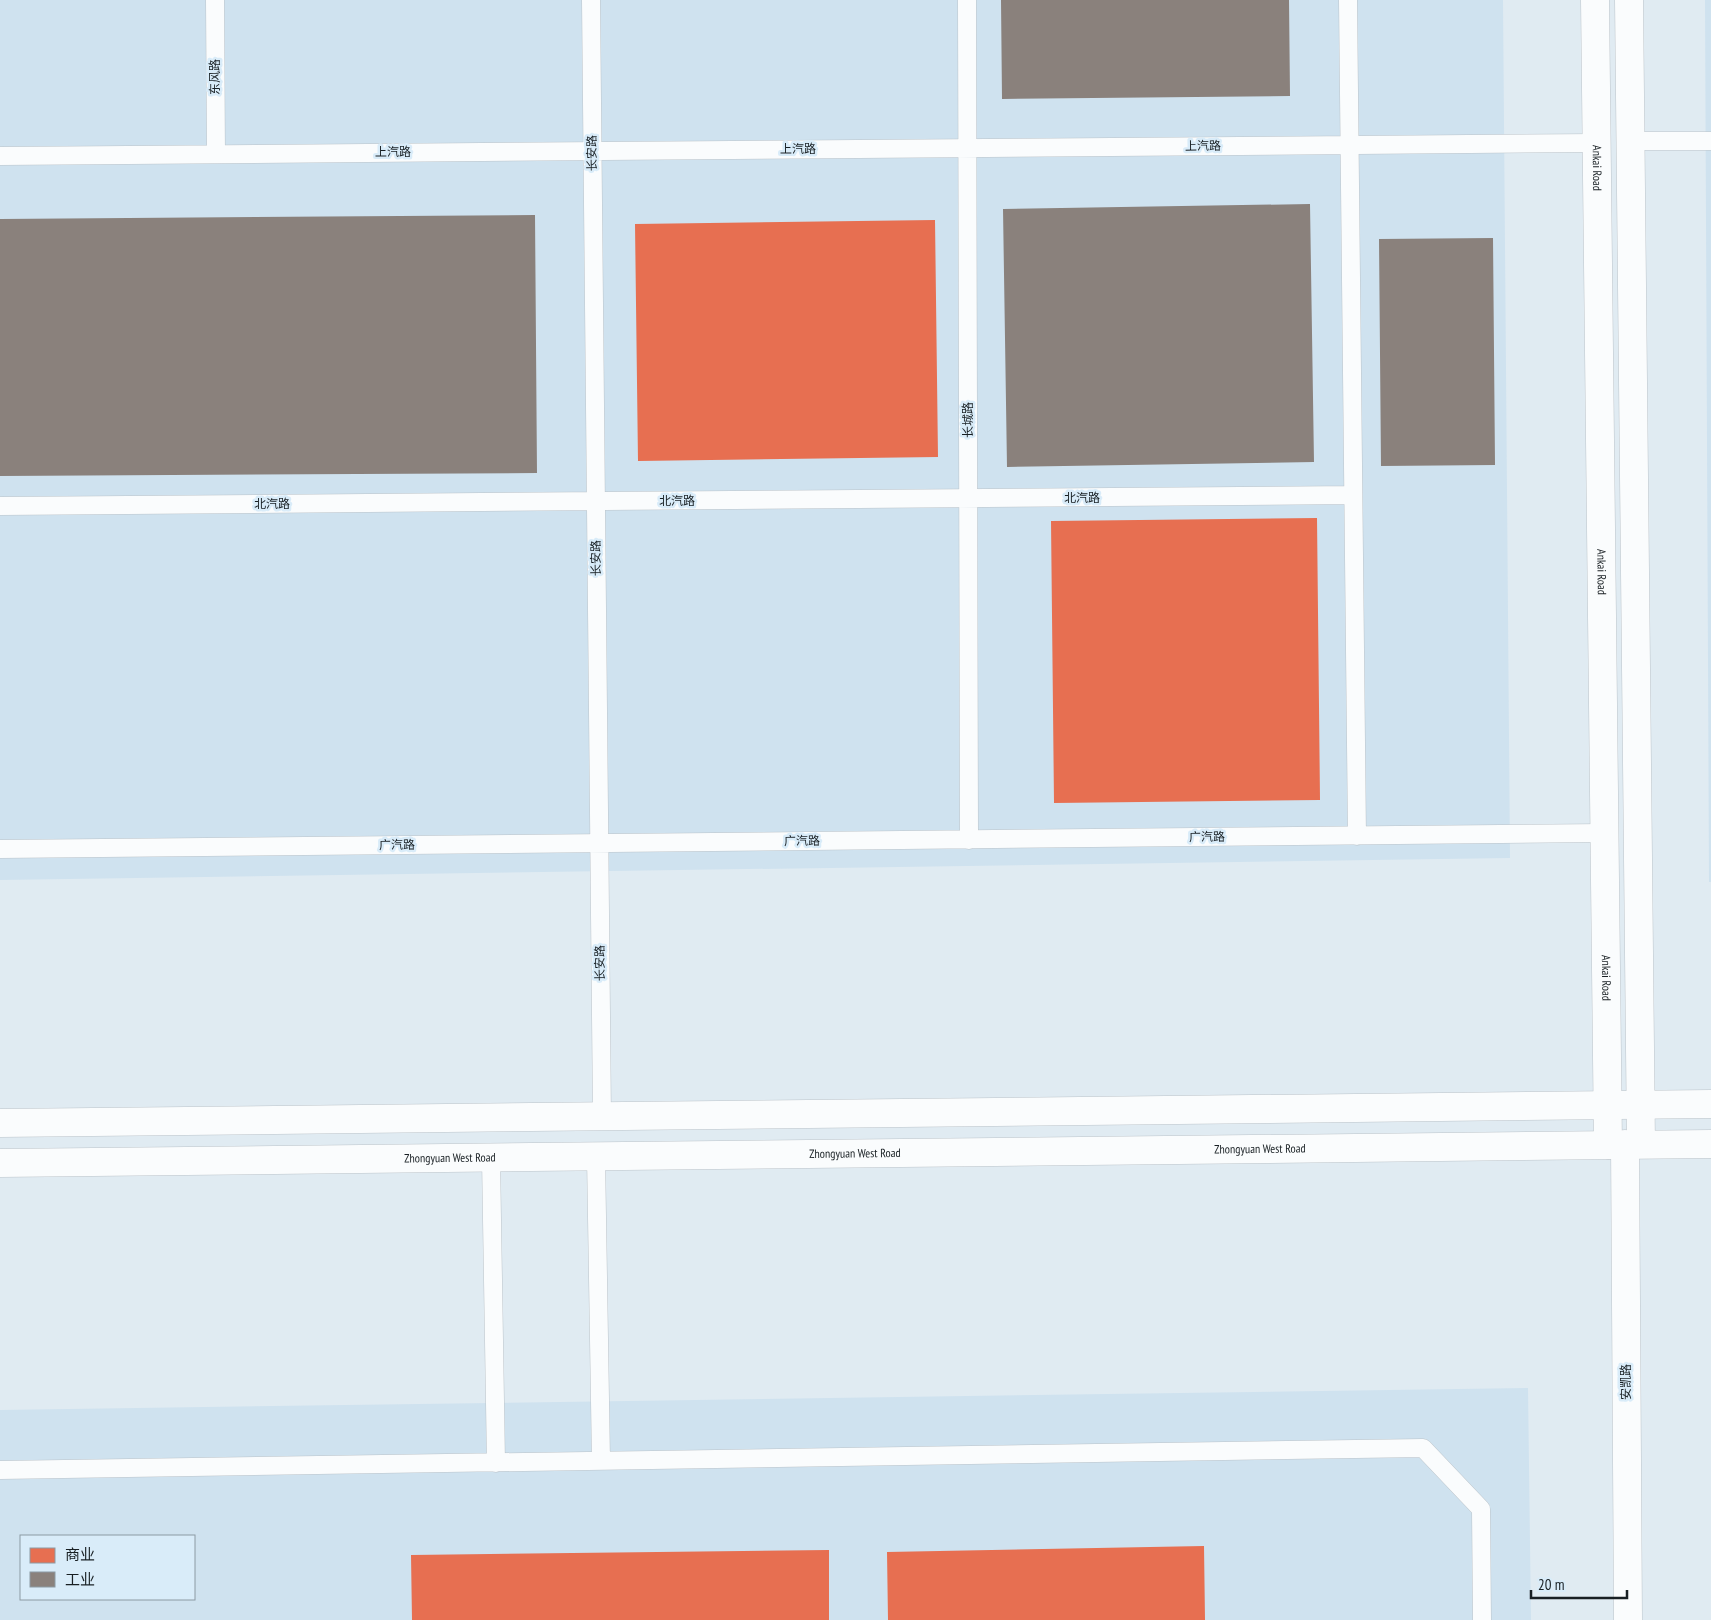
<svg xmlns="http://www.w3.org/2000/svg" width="1711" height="1620" font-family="'PT Sans Narrow','Noto Sans SC',sans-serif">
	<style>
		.built { fill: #cfe2ef; fill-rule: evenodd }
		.shops { fill: #e76f51 }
		.industry { fill: #8a817c }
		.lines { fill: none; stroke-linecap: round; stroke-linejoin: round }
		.service-casing { stroke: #bcc4ca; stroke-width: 19 }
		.minor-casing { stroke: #bcc4ca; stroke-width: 29 }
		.tertiary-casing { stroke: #bcc4ca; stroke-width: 29 }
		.primary-casing { stroke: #bcc4ca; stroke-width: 29 }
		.service { stroke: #fafcfd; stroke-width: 18 }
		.minor { stroke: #fafcfd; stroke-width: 28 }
		.tertiary { stroke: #fafcfd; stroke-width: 28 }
		.primary { stroke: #fafcfd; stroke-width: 28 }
		.labels { text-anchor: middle; stroke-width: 5; stroke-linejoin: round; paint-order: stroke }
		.street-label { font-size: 12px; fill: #181f23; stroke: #d9ecf9 }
	</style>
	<rect width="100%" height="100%" fill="#e0ebf2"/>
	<!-- built -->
	<path class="built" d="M0,0H1503L1510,858L0,880Z
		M1705,0H1711V882H1709Z
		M1528,1388L1531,1620H0V1410ZM21,1536H194V1599H21Z"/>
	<!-- shops -->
	<path class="shops" d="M935,220L938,457L638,461L635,224Z
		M1317,518L1320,800L1054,803L1051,521Z
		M1204,1546L1205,1620H888L887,1552Z
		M829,1550V1620H412L411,1555Z"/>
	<!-- industry -->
	<path class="industry" d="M1001,0H1289L1290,96L1002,99Z
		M1310,204L1314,462L1007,467L1003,209Z
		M535,215L537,473L0,476V219Z
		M1493,238L1495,465L1381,466L1379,239Z"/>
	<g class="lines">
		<defs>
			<path id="service" d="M215,0L216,154
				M591,0L602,1117
				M967,0L969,840
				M1348,0L1357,836
				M1631,141H1711
				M0,156L1597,143
				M0,506L1353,495
				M0,849L1604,833
				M596,1156L601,1461
				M491,1158L496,1463
				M0,1470L1423,1448L1481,1509L1482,1620"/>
			<path id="minor" d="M1625,1144L1628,1620"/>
			<g id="tertiary">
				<path id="s1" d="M1595,0L1608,1145"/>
				<path d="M1629,0L1641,1144"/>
			</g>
			<g id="primary">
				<path d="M0,1123L1711,1104"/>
				<path id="s2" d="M0,1163L1711,1144"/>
			</g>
		</defs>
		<!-- service casing -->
		<use href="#service" class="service-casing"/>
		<!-- minor casing -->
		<use href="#minor" class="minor-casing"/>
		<!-- tertiary casing -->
		<use href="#tertiary" class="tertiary-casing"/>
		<!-- primary casing -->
		<use href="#primary" class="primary-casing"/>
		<!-- service -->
		<use href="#service" class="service"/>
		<!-- minor -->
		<use href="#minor" class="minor"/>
		<!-- tertiary -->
		<use href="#tertiary" class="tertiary"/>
		<!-- primary -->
		<use href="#primary" class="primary"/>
	</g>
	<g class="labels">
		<!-- street labels -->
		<g class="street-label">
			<text transform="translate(215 77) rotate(-90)" y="4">东风路</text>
			<text transform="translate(1203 146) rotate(-1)" y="4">上汽路</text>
			<text x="798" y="153">上汽路</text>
			<text x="393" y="156">上汽路</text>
			<text transform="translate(592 153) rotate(-91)" y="4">长安路</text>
			<text dy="4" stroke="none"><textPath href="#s1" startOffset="168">Ankai Road</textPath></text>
			<text transform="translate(968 420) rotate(-90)" y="4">长城路</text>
			<text x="1082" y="502">北汽路</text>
			<text x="677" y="505">北汽路</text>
			<text x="272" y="508">北汽路</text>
			<text transform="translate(596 558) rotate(-91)" y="4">长安路</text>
			<text dy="4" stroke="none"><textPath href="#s1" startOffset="572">Ankai Road</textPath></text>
			<text transform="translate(1207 837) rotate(-1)" y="4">广汽路</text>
			<text transform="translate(802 841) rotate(-1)" y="4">广汽路</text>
			<text transform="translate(397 845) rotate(-1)" y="4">广汽路</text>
			<text transform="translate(600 963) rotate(-91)" y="4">长安路</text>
			<text dy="4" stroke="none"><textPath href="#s1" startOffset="978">Ankai Road</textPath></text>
			<text dy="4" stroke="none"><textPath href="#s2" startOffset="1260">Zhongyuan West Road</textPath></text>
			<text dy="4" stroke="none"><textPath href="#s2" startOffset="855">Zhongyuan West Road</textPath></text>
			<text dy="4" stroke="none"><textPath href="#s2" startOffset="450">Zhongyuan West Road</textPath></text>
			<text transform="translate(1626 1382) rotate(-90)" y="4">安凯路</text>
		</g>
	</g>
	<!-- legend -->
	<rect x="20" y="1535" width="175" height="65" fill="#d9ecf9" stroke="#8c9aa3"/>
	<rect x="30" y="1548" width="25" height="15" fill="#e76f51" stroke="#8c9aa3"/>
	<text x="65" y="1560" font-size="15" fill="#181f23">商业</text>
	<rect x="30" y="1572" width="25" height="15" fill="#8a817c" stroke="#8c9aa3"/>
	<text x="65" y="1585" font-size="15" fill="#181f23">工业</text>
	<!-- scale -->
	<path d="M1531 1590v8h96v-8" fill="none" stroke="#181f23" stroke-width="2.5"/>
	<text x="1538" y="1590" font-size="15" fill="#181f23" stroke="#d9ecf9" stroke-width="4" paint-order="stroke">20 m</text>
</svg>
